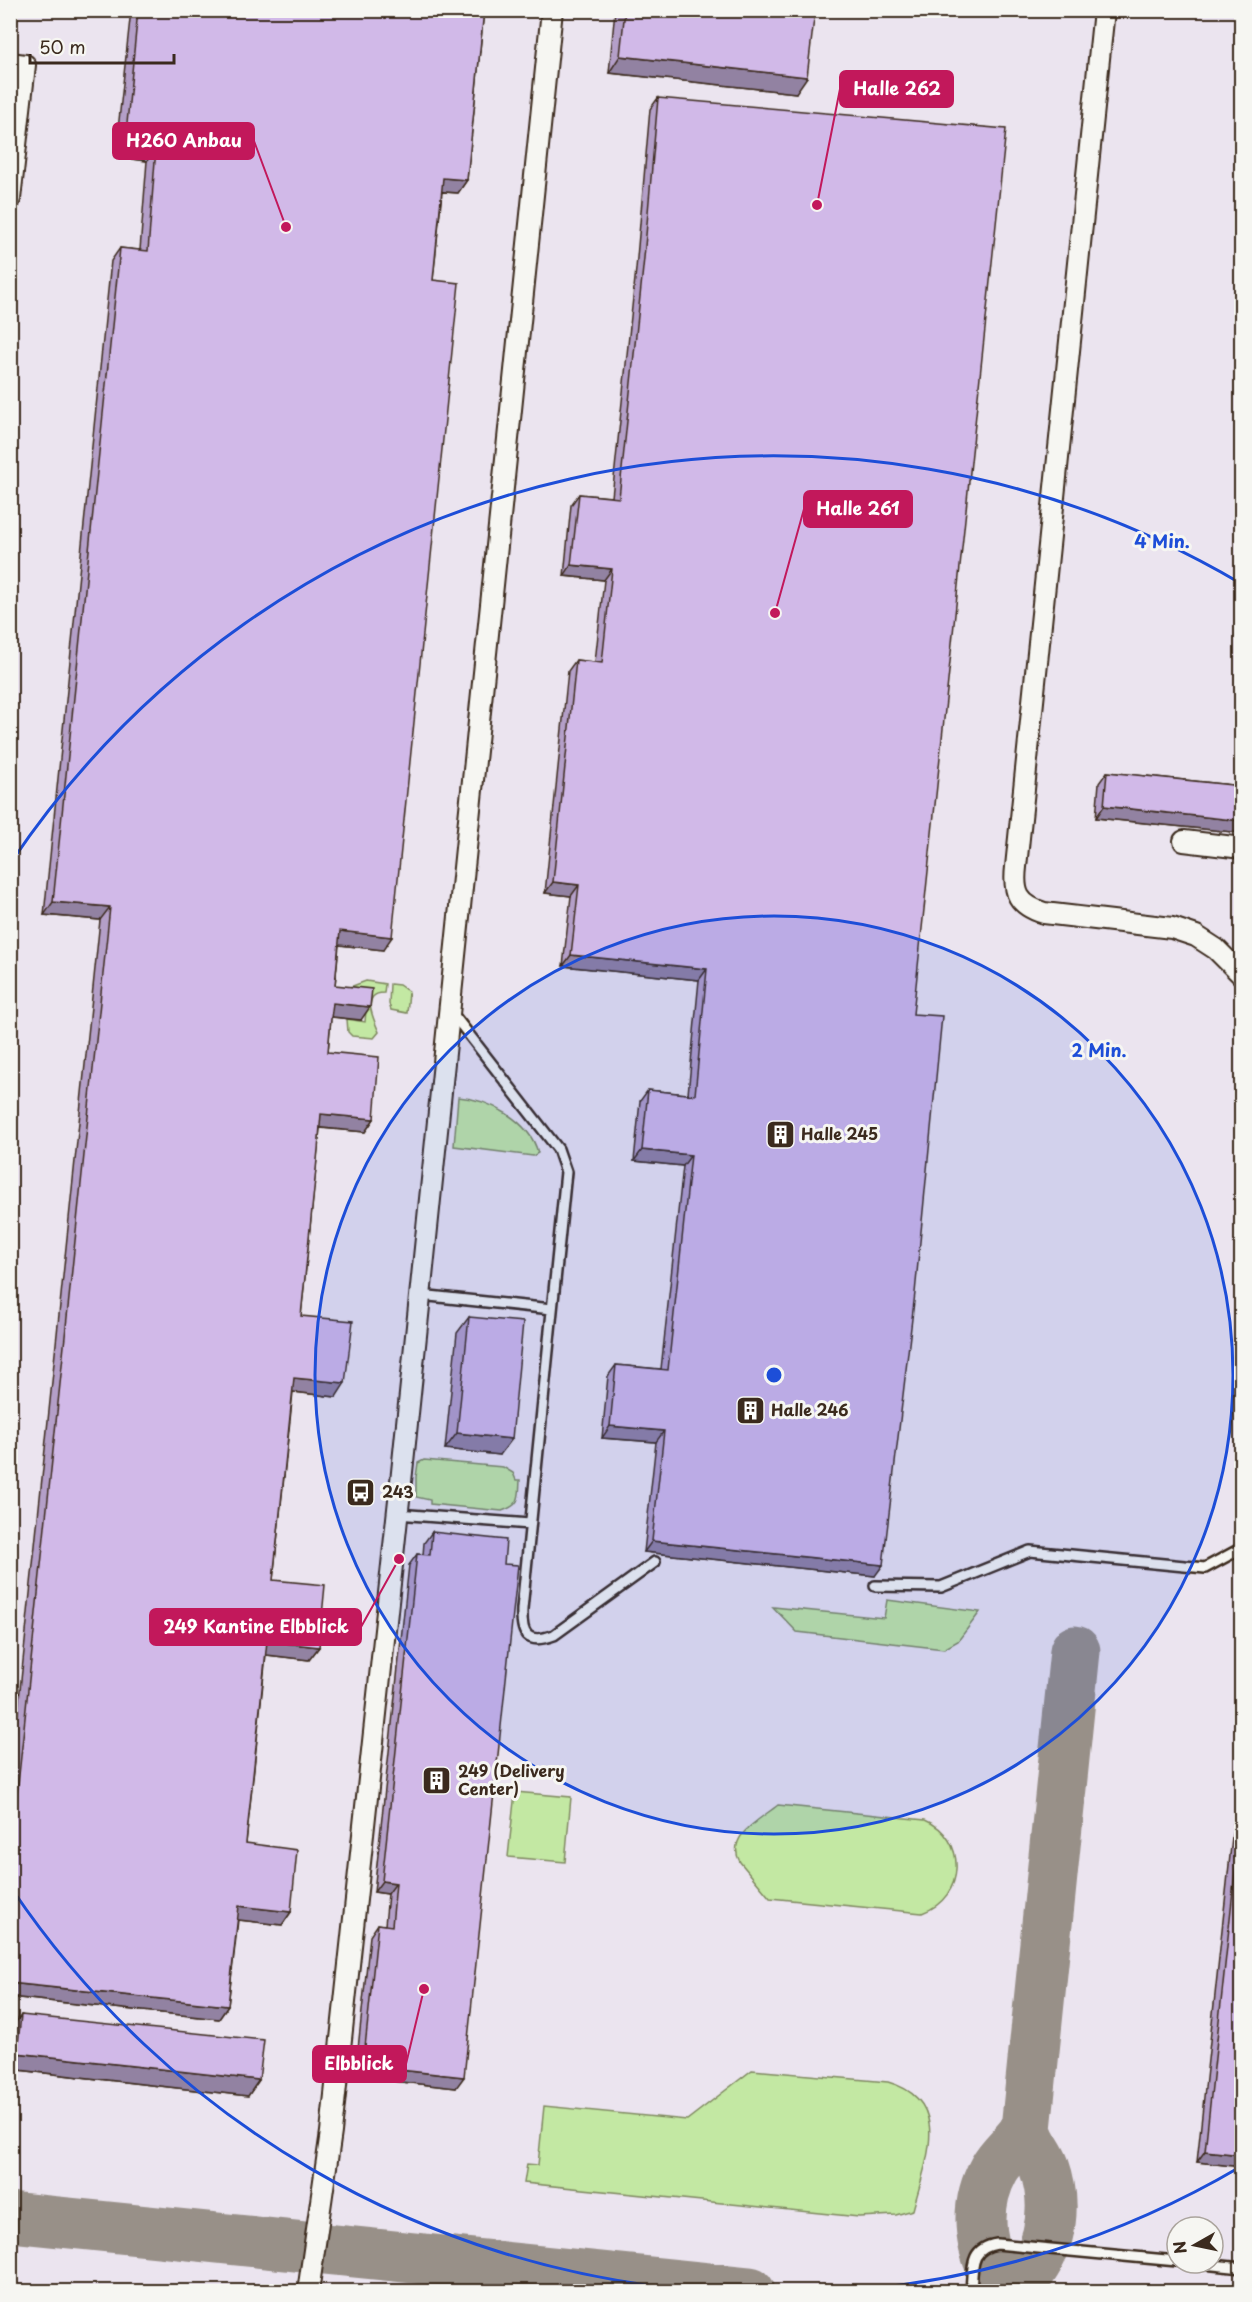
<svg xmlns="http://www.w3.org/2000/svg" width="1252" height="2302" font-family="'Playpen Sans',sans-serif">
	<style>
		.built { fill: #ebe4ef; fill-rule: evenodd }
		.green { fill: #c3e8a3; stroke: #7f8960; stroke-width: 1.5 }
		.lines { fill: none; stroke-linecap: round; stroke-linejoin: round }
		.taxiway { stroke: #989088; stroke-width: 51 }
		.service-casing { stroke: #3b2a1e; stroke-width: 14 }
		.minor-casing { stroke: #3b2a1e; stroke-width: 24 }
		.service { stroke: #f6f6f2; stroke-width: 9 }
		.minor { stroke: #f6f6f2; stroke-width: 20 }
		.wall { fill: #b49fc8; stroke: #3b2a1e; stroke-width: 1.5 }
		.shaded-wall { fill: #9282a2; stroke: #3b2a1e; stroke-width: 1.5 }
		.building { fill: #d1b9e8; stroke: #3b2a1e; stroke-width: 1.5 }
		.ring { fill: none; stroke: #1d4ed8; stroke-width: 3 }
		.labels { text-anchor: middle; stroke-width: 6; stroke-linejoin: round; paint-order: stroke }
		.poi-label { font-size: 16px; font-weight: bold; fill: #3b2a1e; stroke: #f6f6f2; text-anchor: start }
		.centre { fill: #1d4ed8; stroke: #f6f6f2; stroke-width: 3 }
		.ring-label { font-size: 18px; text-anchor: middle; font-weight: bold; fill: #1d4ed8; stroke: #f6f6f2; stroke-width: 6; stroke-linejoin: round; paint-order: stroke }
		.leader { fill: none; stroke: #c2185b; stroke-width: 2 }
		.callout-dot { fill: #c2185b; stroke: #f6f6f2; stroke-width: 2 }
		.callout { fill: #c2185b; stroke: #c2185b; stroke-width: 2 }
		.callout-label { font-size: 18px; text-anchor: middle; font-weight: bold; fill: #fff }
	</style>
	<rect width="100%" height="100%" fill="#f6f6f2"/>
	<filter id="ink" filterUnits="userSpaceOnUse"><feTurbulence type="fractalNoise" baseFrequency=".0167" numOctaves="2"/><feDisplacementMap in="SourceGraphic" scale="12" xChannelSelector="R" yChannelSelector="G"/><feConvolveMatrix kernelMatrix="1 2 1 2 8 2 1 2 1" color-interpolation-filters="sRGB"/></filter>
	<g filter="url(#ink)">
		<!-- built -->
		<path class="built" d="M11,11H1241V2291L11,2292ZM1177,2227H1213V2263H1177Z"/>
		<!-- green -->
		<path class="green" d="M366,981L385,984L384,993C360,993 374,1020 379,1032L374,1038L352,1036L348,1032L347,1019L365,1022L367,998L350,987Z
			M390,984L399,985L409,992L407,1013L391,1010L389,1004Z
			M458,1097C489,1099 530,1121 538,1153L533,1156L454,1146Z
			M424,1460L503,1467L513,1473L516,1480H520C519,1497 521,1505 502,1511L430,1504V1500L416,1497V1477L418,1463Z
			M887,1600L980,1612L958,1641L944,1649L797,1632L773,1607L884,1618Z
			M515,1792L571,1797L565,1862L508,1857Z
			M778,1805L925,1820C968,1838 966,1898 922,1913L770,1898L740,1862C725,1836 761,1819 778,1805Z
			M752,2070L888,2082C954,2101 925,2163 913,2210L896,2215L859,2217L524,2183L527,2164L538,2165L544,2106L687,2120Z"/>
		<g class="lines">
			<!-- taxiway -->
			<path class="taxiway" d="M10,2217L750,2292
				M1007,2292C979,2257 972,2209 994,2169C1002,2154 1017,2144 1026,2129
				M1009,2292C1049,2263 1060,2212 1044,2166C1039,2153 1029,2144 1026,2129L1075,1651"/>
			<defs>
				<path id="service" d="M452,1013L558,1149L566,1172L522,1609C521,1635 527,1645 554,1635L655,1562
					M420,1295L552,1309
					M397,1514L530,1524
					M875,1586L941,1587L1030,1551L1205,1568L1242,1548
					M1194,2263L1242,2268
					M971,2292C973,2269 969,2248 997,2244L1177,2261"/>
				<path id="minor" d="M1104,10L1016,867C1013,893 1018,905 1044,913L1172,928L1196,936L1216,949L1242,975
					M10,63L25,65L10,199
					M1184,841L1242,848
					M308,2292L331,2132L402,1472L552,10"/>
			</defs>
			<!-- service casing -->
			<use href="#service" class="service-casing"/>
			<!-- minor casing -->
			<use href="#minor" class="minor-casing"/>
			<!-- service -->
			<use href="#service" class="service"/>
			<!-- minor -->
			<use href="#minor" class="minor"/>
		</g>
		<!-- wall -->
		<path class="wall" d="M131,10H484L467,180L458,193L442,192L433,280L383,950L339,945L335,985L361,1020L331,1017L328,1052L374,1119L365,1132L320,1128L301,1316L336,1397L293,1392L273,1580L319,1647L309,1660L266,1655L246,1843L291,1912L282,1925L238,1920L228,2006L219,2019L10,1997V1786L100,920L44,915L111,261L120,248L140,250L147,161L115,157Z
			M615,10H815L796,93L609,73Z
			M658,98L913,1014L875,1576L644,1552L656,1442L602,1438L608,1376L616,1365L661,1369L683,1166L634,1161L640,1101L648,1090L688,1094L699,980L563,966L571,896L545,893L568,671L576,660L595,662L604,580L564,576L571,505L579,494L612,497L636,269L650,109Z
			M1107,772L1242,786V833L1096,818L1099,783Z
			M469,1317L500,1455L445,1449L457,1333Z
			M432,1532L456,2088L355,2077L370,1936L378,1924L385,1925L388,1894L374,1892L409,1565L417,1554L423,1555L424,1543Z
			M1242,1744V2167L1197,2162Z
			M21,2015L259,2080L248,2096L10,2069V2030Z"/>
		<!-- shaded-wall -->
		<path class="shaded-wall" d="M620,56L807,77L796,93L609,73Z
			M125,144L156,148L147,161L115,157Z
			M443,178L467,180L458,193L434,191Z
			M571,565L612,569L604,580L564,576Z
			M1104,806L1242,821V833L1096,818Z
			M553,882L579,885L571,896L545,893Z
			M53,902L110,907L100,920L44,915Z
			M340,931L392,937L383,950L331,944Z
			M571,955L707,969L699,980L563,966Z
			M333,1003L370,1007L361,1020L323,1016Z
			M321,1114L374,1119L365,1132L312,1127Z
			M642,1150L691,1155L683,1166L634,1161Z
			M294,1378L345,1383L336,1397L285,1391Z
			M610,1426L664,1431L656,1442L602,1438Z
			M457,1433L512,1439L500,1455L445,1449Z
			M652,1541L883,1565L875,1576L644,1552Z
			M267,1641L319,1647L309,1660L258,1654Z
			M382,1881L396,1883L388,1894L374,1892Z
			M239,1906L291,1912L282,1925L230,1919Z
			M10,1983L228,2006L219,2019L10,1997Z
			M17,2053L259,2080L248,2096L10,2069V2062Z
			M363,2066L464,2077L456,2088L355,2077Z
			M1205,2151L1242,2155V2167L1197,2162Z"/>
		<!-- building -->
		<path class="building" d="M138,10H484L467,180L443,178L433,280L459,283L392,937L340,931L335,985L372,989L370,1007L333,1003L331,1018L328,1052L379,1057L374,1119L321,1114L318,1150L301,1316L353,1321L345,1383L294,1378L273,1580L325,1585L319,1647L267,1641L246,1843L297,1850L291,1912L239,1906L228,2006L10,1983V1861L110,907L53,902L120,248L148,251L156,148L125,144Z
			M625,10H815L807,77L620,56Z
			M658,98L1006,129L913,1014L942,1016L915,1293L883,1565L652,1541L664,1431L610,1426L616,1365L668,1370L691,1155L642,1150L648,1090L695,1095L707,969L571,955L579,885L553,882L576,660L602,663L612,569L571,565L579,494L619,498L644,258Z
			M1107,772L1242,786V821L1104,806Z
			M469,1317L523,1322L512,1439L457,1433Z
			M432,1532L506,1540L504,1564L518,1565L464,2077L363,2066L378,1924L392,1926L396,1883L382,1881L417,1554L430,1555Z
			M1242,1807V2155L1205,2151Z
			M21,2015L264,2040L259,2080L17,2053Z"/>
	</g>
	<!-- distance rings -->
	<circle cx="774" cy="1375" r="459" fill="#1d4ed8" fill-opacity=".12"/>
	<g class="ring">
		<circle cx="774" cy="1375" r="459"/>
		<path d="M1240 2167A919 919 0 0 1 846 2291M702 2291A919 919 0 0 1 12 1889M12 861A919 919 0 0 1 1240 583"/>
	</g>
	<!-- icons -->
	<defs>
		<symbol id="building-square" viewBox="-11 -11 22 22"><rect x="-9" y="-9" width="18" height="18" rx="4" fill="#3b2a1e" stroke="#f6f6f2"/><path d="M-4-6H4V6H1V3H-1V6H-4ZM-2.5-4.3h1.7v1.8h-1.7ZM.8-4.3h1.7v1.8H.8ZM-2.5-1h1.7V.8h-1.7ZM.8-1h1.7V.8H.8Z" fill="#fff"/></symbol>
		<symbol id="bus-square" viewBox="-11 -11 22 22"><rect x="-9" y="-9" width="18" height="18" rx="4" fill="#3b2a1e" stroke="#f6f6f2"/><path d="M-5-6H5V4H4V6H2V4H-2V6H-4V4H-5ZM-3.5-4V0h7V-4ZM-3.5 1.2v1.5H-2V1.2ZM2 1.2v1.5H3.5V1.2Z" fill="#fff"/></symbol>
	</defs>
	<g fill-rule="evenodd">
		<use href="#building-square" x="764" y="1118" width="33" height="33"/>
		<use href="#building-square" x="734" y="1394" width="33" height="33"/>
		<use href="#bus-square" x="344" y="1476" width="33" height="33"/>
		<use href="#building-square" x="420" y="1764" width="33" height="33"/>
	</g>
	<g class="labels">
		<!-- poi labels -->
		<g class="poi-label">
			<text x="801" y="1140">Halle 245</text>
			<text x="771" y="1416">Halle 246</text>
			<text x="382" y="1498">243</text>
			<text x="458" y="1777">249 (Delivery<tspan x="458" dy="18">Center)</tspan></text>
		</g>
	</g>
	<circle cx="774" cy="1375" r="9" class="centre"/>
	<g class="ring-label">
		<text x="1162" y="548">4 Min.</text>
		<text x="1099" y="1057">2 Min.</text>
	</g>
	<!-- callouts -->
	<path class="leader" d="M817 205L840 89M286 227L254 141M775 613L804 509M399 1559L361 1627M424 1989L406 2064"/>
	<g class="callout-dot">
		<circle cx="817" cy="205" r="6"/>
		<circle cx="286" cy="227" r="6"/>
		<circle cx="775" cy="613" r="6"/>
		<circle cx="399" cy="1559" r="6"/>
		<circle cx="424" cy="1989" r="6"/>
	</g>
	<g class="callout">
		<rect x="840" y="71" width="113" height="36" rx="6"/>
		<rect x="113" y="123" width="141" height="36" rx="6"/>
		<rect x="804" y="491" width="108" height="36" rx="6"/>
		<rect x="150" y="1609" width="211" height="36" rx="6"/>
		<rect x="313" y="2046" width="93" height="36" rx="6"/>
	</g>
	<g class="callout-label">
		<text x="897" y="95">Halle 262</text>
		<text x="184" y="147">H260 Anbau</text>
		<text x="858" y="515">Halle 261</text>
		<text x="256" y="1633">249 Kantine Elbblick</text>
		<text x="359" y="2070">Elbblick</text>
	</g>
	<!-- margin -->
	<rect width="1252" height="2302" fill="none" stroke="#f6f6f2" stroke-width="36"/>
	<rect x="18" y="18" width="1216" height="2266" fill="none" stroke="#3b2a1e" stroke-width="2" filter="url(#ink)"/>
	<!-- north arrow -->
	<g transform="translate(1195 2245) rotate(261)"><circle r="28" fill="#f6f6f2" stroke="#aba49d" stroke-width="1.5"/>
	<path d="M0-4.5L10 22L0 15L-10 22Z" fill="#3b2a1e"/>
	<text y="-9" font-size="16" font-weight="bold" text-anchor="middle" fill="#3b2a1e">N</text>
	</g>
	<!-- scale -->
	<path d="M30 54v9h144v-9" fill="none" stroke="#3b2a1e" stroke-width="3"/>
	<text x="39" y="54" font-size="18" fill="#3b2a1e" stroke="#f6f6f2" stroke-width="4.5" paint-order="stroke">50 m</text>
</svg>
